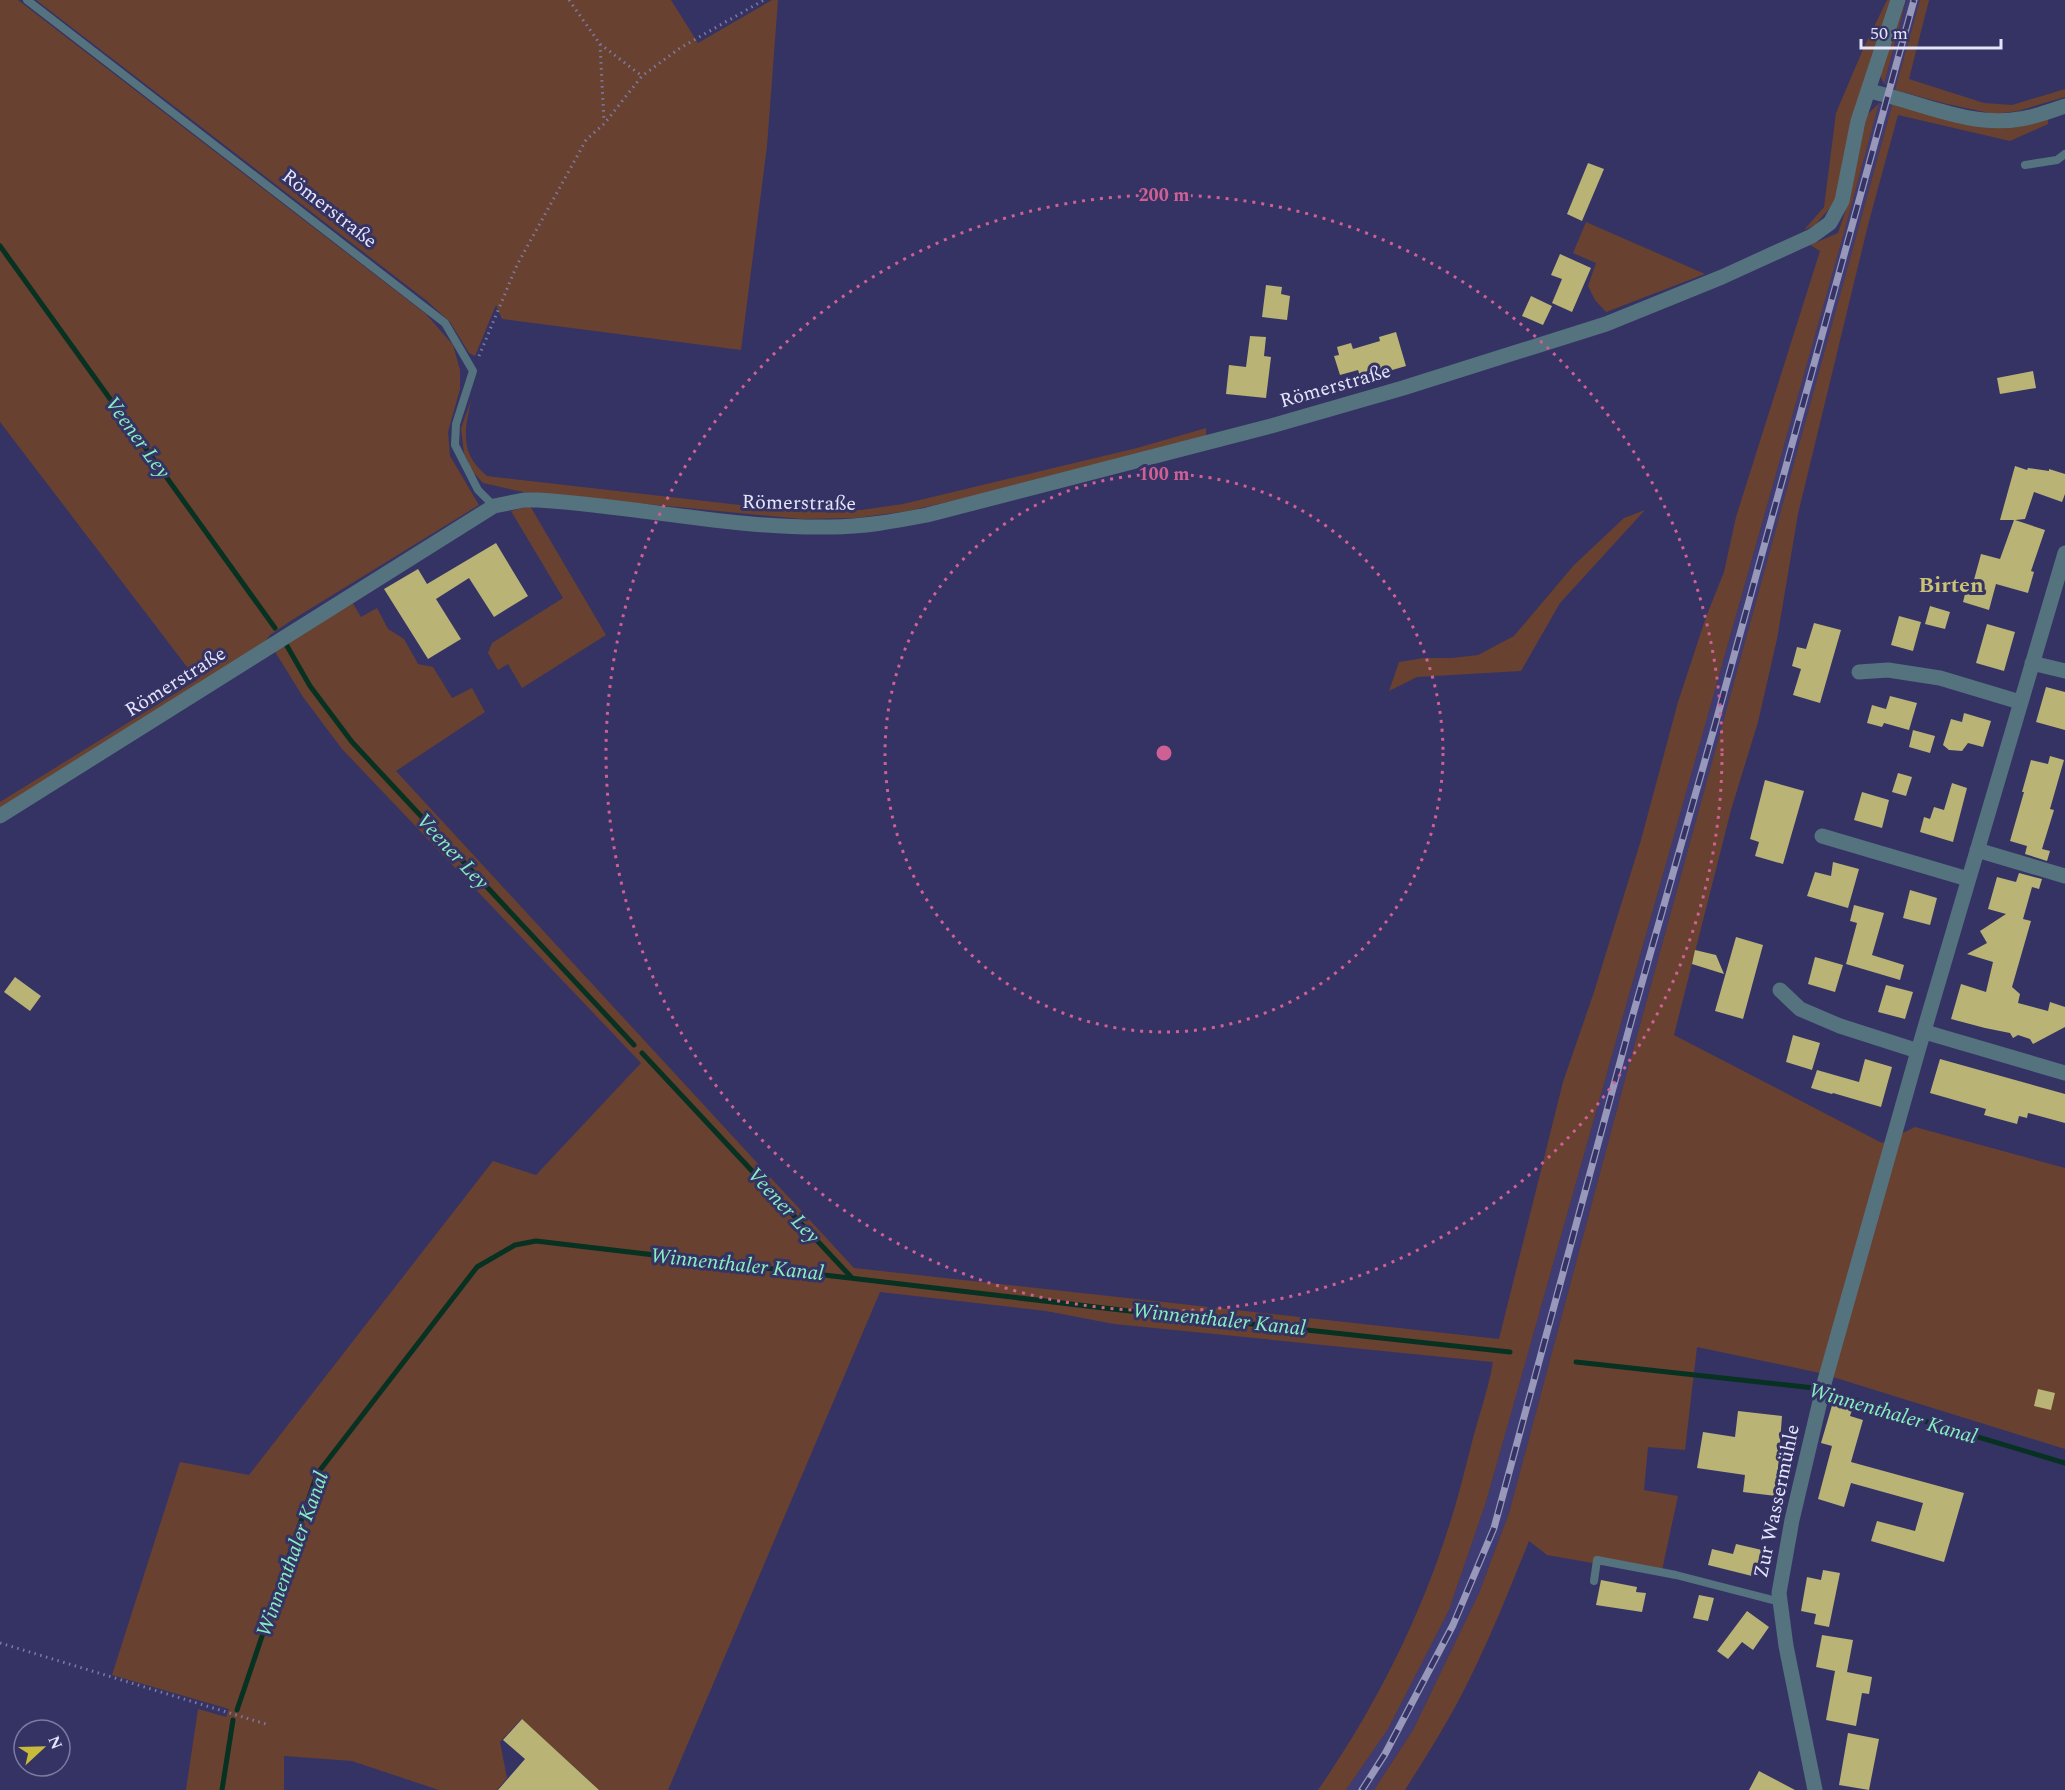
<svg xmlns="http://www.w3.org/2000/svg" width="2065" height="1790" font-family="Spectral,serif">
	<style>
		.built { fill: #3f3c74 }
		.green { fill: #694130 }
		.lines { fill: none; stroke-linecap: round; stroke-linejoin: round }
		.stream { stroke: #073121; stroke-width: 5 }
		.building { fill: #b9b375 }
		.path { stroke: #7c7ba2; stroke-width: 3; stroke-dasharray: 1.5 4.5; stroke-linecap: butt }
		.service { stroke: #54737f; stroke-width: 8 }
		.minor { stroke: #54737f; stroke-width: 15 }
		.rail-casing { stroke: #9898bb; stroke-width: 7 }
		.rail { stroke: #353364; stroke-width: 4.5; stroke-dasharray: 14; stroke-linecap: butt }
		.ring { fill: none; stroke: #ce6094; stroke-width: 3; stroke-dasharray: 3 6 }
		.labels { text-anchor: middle; stroke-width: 6; stroke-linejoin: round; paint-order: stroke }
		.street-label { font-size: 20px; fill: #e4e5fd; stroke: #353364 }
		.water-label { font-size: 21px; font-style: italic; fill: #86f0c1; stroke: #353364 }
		.quarter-label { font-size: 22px; font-weight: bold; fill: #cac274; stroke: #353364 }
		.centre { fill: #ce6094; stroke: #353364; stroke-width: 3 }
		.ring-label { font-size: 18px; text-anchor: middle; font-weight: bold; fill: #ce6094; stroke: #353364; stroke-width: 6; stroke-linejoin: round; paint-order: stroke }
	</style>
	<rect width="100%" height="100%" fill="#353364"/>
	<!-- built -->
	<path class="built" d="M1907,0H1920L1895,90L1884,84Z
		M1893,102L1623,1087L1509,1513L1479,1593L1413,1730L1374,1790H1346L1388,1729L1449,1610L1486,1502L1845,229L1879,103Z"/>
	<!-- green -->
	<path class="green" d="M0,0H18L426,314L453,345L460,370V389L448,432L450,456L479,505L292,620L270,635L264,643L0,808V802L197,680L0,422Z
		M36,0H671L698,43L772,0H778L767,146L741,350L502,319L496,305L475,356L469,353L450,322L427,301Z
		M1887,0H1895L1836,201L1815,225L1804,230L1824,207L1836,113L1864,47Z
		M1920,0H1929L1909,79L1984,103L2012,105L2065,89V97L2018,111L1994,114L1947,104L1895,90Z
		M1906,2L1884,84L1879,73Z
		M1893,102L1968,121L2048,117V124L2010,141L1898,115L1868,225L1798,514L1777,639L1758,722L1731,810L1674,1035L1882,1143L1915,1127L2065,1168V1449L1820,1373L1697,1347L1685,1450L1648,1447L1644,1490L1678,1496L1661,1575L1547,1555L1529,1541C1510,1588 1491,1636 1468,1682C1450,1719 1427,1755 1405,1790H1374L1413,1730L1479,1593L1509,1513L1623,1087Z
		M1879,103L1845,229L1486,1502L1449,1610L1388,1729L1346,1790H1318C1373,1711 1419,1621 1448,1529C1457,1503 1463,1476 1470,1450C1477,1421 1488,1391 1493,1362L1114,1324L1046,1311L880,1292L668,1790H590L594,1785L521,1719L500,1742L507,1778L497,1790H439L352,1761L284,1756V1790H186L198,1709L226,1717L229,1709L112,1675L180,1462L249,1475L493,1161L536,1175L641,1063L342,749L303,697L274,650L352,602L361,617L377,608L388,629L404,639L418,664L433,667L452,698L472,688L485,712L396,771L854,1268L1499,1339L1563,1082L1594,992L1641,840L1678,702L1706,617L1724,572L1736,517L1820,251L1810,245L1838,233L1847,206L1867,115Z
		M1586,222L1705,274L1606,312L1595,300L1588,286L1596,263L1573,253Z
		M471,401C464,432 460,454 487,476L775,509L861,510L903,504L1137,448L1206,428V436L1010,488L908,511L856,518L801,519L523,492L483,483L472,471L464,453L461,428Z
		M530,506L606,635L522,688L508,664L498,670L488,653L492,643L563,598L511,511Z
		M1645,510L1560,603L1521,671L1417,677L1389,691L1399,662L1424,658H1452L1478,655L1514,636L1574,565L1624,518Z"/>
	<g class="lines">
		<!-- stream -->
		<path class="stream" d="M0,246L275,628
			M287,646L310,686L352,742L634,1045
			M642,1053L852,1278
			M1576,1362L1814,1388L2065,1463
			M237,1710L317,1474L477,1267L515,1245L536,1241L1121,1310L1510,1352
			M222,1790L233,1720"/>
	</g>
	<!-- building -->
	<path class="building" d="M1588,163L1604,169L1582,221L1567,214Z
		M1560,254L1591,268L1572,312L1552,303L1562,279L1551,275Z
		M1266,285L1282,287L1281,294L1290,296L1287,320L1262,317Z
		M1531,296L1552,306L1543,325L1522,316Z
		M1396,332L1406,366L1361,379L1358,370L1340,375L1334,356L1339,355L1337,347L1351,343L1353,349L1380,341L1379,337Z
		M1250,336L1266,337L1264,356L1271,357L1266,398L1226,394L1229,365L1246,367Z
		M2033,371L2036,388L2000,394L1997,378Z
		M2015,466L2027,470L2028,468L2049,471V469L2065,474V494L2062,502L2034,492L2025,519L2015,520L2045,530L2031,571L2034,572L2028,593L1996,584L1989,610L1963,602L1967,586L1972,587L1981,554L2000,559L2014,520H2000Z
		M496,543L528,596L494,617L469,578L436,599L461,639L428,659L384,589L418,569L427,584Z
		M1930,606L1950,612L1945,629L1925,624Z
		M1899,616L1921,622L1913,651L1891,645Z
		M1814,623L1841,630L1820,703L1793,695L1801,669L1792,666L1797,647L1806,649Z
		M1987,624L2015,632L2004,671L1976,663Z
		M2046,687L2065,692V730L2036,722Z
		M1890,696L1917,703L1909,730L1884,723L1882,727L1867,723L1872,705L1886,709Z
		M1964,713L1991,721L1983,747L1968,743L1962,751L1949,750L1943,745L1951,719L1962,722Z
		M1913,730L1935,736L1930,753L1909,747Z
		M2050,756L2064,760L2050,809L2054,810L2042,849L2050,851L2047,861L2025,854L2027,846L2010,841L2024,792H2022L2031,760L2048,764Z
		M1898,773L1912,777L1906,796L1892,792Z
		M1765,780L1804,791L1783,864L1755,856L1759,842L1750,839Z
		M1952,783L1967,788L1953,842L1920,832L1924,817L1930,819L1934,807L1944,810Z
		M1862,792L1889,800L1882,828L1854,820Z
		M1833,862L1859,869L1848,908L1807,896L1815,872L1831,876Z
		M2019,873L2042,879L2039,889L2032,887L2023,919L2031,921L2012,987L2020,994L2018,1003L2048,1011L2050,1002L2065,1007V1027L2033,1044L2030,1039L2018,1035L2013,1038L2010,1033L1985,1028L1951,1019L1961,984L1986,992L1993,962L1967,954L1987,943L1980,931L2006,914L1988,909L1997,877L2016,882Z
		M1910,890L1937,898L1930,925L1903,918Z
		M1854,905L1884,913L1872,955L1904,965L1900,980L1846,964L1857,923L1850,921Z
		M1736,937L1763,945L1743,1019L1715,1011Z
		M1695,950L1716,955L1724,974L1692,964Z
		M1815,957L1843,965L1835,992L1808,984Z
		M15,977L41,996L30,1011L4,992Z
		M1886,985L1913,992L1905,1019L1878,1012Z
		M1793,1035L1820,1043L1812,1070L1786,1062Z
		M1865,1059L1892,1067L1881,1107L1833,1093L1832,1094L1811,1088L1817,1070L1859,1082Z
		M1940,1059L2065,1094V1123L2028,1113L2027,1118L2019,1116L2017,1124L1984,1115L1986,1109L1930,1093Z
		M2038,1389L2055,1393L2051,1410L2034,1406Z
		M1833,1402L1853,1407L1850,1416L1863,1420L1851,1462L1964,1493L1944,1562L1871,1541L1877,1521L1915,1531L1923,1503L1851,1483L1844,1507L1818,1499L1832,1446L1821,1443Z
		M1738,1411L1782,1416L1776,1496L1743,1492L1745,1475L1697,1468L1703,1432L1735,1437Z
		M1736,1544L1762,1550L1756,1577L1708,1565L1712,1549L1733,1554Z
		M1823,1570L1840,1573L1829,1627L1814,1624L1816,1614L1801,1611L1807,1577L1821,1580Z
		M1601,1580L1637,1587L1636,1592L1646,1593L1642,1612L1596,1605Z
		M1699,1595L1714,1598L1708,1621L1693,1618Z
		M1747,1611L1769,1627L1753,1650L1742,1642L1728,1659L1717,1651Z
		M1822,1635L1853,1640L1847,1672L1872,1677L1869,1694L1862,1693L1856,1726L1826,1720L1835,1671L1816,1667Z
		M522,1719L599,1790H498L525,1759L503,1740Z
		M1848,1733L1879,1739L1869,1790L1839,1785Z
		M1759,1771L1795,1790H1749Z"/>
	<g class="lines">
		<!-- path -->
		<path class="path" d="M569,0L600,44L604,122
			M600,44L642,76
			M479,356L517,265L586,140L604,124L642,76L680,48L764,0
			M0,1643L269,1725"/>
		<!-- service -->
		<path class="service" d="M27,0L445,323L473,371L456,424L455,445L478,490L494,506
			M2025,165L2057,160L2065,154
			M1594,1581L1597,1560L1676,1575L1780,1602"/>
		<!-- minor -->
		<path class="minor" d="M1869,91C1917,101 1970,128 2020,119C2035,117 2050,111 2065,106
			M2032,663L2065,671
			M1859,672L1888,670L1940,678L2020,702
			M0,816L494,506L524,500H538C636,506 733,529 831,527C863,527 896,521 927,515L1271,426L1403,388L1606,324L1722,277L1812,236L1830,223L1842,201L1858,121L1898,0
			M1822,836L1968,879
			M1977,850L2065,876
			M1780,990L1800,1009L1840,1026L1918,1051
			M1925,1032L2065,1073
			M1815,1790L1786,1646L1779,1593L1792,1520L1825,1380L1918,1051L2065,553"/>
		<defs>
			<path id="rail" d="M1362,1790L1385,1754L1453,1625L1494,1528L1632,1018L1715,725L1914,0"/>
		</defs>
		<!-- rail casing -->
		<use href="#rail" class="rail-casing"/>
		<!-- rail -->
		<use href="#rail" class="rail"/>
	</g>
	<!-- distance rings -->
	<g class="ring">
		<circle cx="1164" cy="753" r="279"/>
		<circle cx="1164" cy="753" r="558"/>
	</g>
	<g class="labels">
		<!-- street labels -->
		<g class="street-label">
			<text transform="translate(330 208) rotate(38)" y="7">Römerstraße</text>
			<text transform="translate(1335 385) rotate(-16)" y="7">Römerstraße</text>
			<text transform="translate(799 502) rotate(1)" y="7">Römerstraße</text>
			<text transform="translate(175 681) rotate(-32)" y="7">Römerstraße</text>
			<text transform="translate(1776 1501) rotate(-78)" y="7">Zur Wassermühle</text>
		</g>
		<!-- water labels -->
		<g class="water-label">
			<text transform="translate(138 437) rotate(54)" y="7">Veener Ley</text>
			<text transform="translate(453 851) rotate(47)" y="7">Veener Ley</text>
			<text transform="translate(784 1205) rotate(47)" y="7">Veener Ley</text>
			<text transform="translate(737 1264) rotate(6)" y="7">Winnenthaler Kanal</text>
			<text transform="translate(1219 1319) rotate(6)" y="7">Winnenthaler Kanal</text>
			<text transform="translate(1893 1413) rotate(16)" y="7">Winnenthaler Kanal</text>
			<text transform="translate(292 1554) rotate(-70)" y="7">Winnenthaler Kanal</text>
		</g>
		<!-- quarter labels -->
		<g class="quarter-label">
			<text x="1951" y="592">Birten</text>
		</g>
	</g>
	<circle cx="1164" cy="753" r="9" class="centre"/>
	<g class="ring-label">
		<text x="1164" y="201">200 m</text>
		<text x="1164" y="480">100 m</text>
	</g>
	<!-- north arrow -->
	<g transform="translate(42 1748) rotate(68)"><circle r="28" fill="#353364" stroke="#7b7aa1" stroke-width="1.5"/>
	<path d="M0-4.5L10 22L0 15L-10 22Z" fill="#c8bb3b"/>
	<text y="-9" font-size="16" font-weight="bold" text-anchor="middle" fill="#e4e5fd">N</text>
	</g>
	<!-- scale -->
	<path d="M1861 39v9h140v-9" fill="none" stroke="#e4e5fd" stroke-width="3"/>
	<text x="1870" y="39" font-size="18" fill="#e4e5fd" stroke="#353364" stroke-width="4.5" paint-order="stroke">50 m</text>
</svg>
